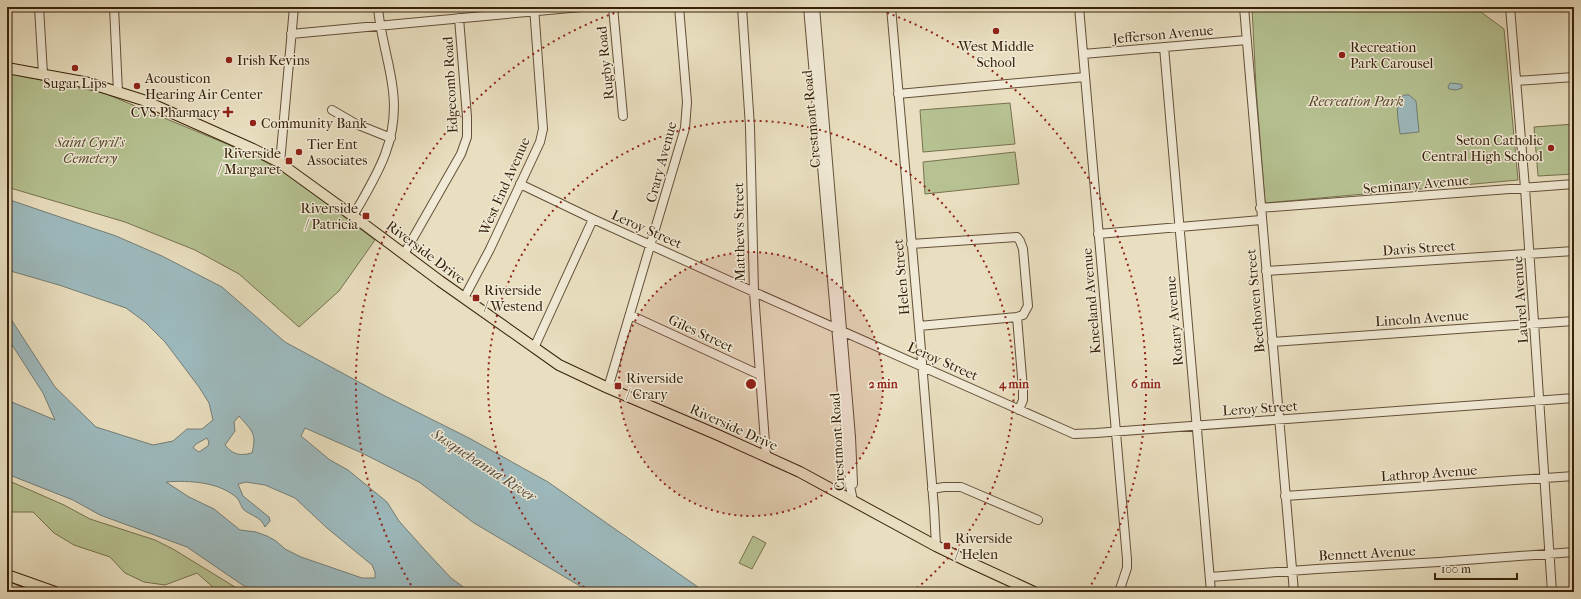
<svg xmlns="http://www.w3.org/2000/svg" width="1581" height="599" font-family="'IM FELL French Canon',serif">
	<style>
		.green { fill: #b6c292; stroke: #76724e }
		.water { fill: #9dbabe; stroke: #747d76; fill-rule: evenodd }
		.lines { fill: none; stroke-linecap: round; stroke-linejoin: round }
		.minor-casing { stroke: #645038; stroke-width: 10 }
		.major-casing { stroke: #37210a; stroke-width: 12 }
		.minor { stroke: #f1ead6; stroke-width: 8 }
		.major { stroke: #e9dfc0; stroke-width: 10 }
		.ring { fill: none; stroke: #8f2418; stroke-width: 2; stroke-dasharray: 2 4 }
		.poi-dot { fill: #8f2418; stroke: #f1ead6; stroke-width: 1.5 }
		.labels { text-anchor: middle; stroke-width: 3; stroke-linejoin: round; paint-order: stroke }
		.street-label { font-size: 14px; fill: #37210a; stroke: #f1ead6 }
		.poi-label { font-size: 14px; fill: #37210a; stroke: #f1ead6; text-anchor: start }
		.park-label { font-size: 14px; font-style: italic; fill: #57492c; stroke: #f1ead6 }
		.water-label { font-size: 15px; font-style: italic; fill: #564f40; stroke: #f1ead6 }
		.centre { fill: #8f2418; stroke: #f1ead6; stroke-width: 2 }
		.ring-label { font-size: 12px; text-anchor: middle; font-weight: bold; fill: #8f2418; stroke: #f1ead6; stroke-width: 3; stroke-linejoin: round; paint-order: stroke }
	</style>
	<rect width="100%" height="100%" fill="#e9dfc0"/>
	<filter id="stains"><feTurbulence type="fractalNoise" baseFrequency=".005" numOctaves="4"/><feColorMatrix values="0 0 0 0 .2 0 0 0 0 .09 0 0 0 0 .02 0 0 0 .5 -.17"/></filter>
	<radialGradient id="worn" r=".72"><stop offset=".6" stop-color="#630" stop-opacity="0"/><stop offset="1" stop-color="#630" stop-opacity=".3"/></radialGradient>
	<!-- green -->
	<path class="green" d="M1252,7H1474L1504,29L1518,180L1265,203L1256,87Z
		M7,73L104,93L251,154L289,175L375,240L339,291L299,327L239,274L195,250L125,222L7,187Z
		M1010,103L1015,144L923,152L920,110Z
		M1574,124V174L1538,176L1534,127Z
		M1015,152L1019,184L925,194L923,162Z
		M7,480L64,505L90,519L155,540L173,549L243,592H216L215,589L197,573L165,585L144,582L125,573L110,557L74,545L54,533L33,512H7Z
		M753,536L766,543L752,569L739,563Z"/>
	<!-- water -->
	<path class="water" d="M1450,83L1460,84L1462,85V88L1456,90L1449,89L1448,87Z
		M1404,95H1409L1416,101L1419,132L1400,134C1399,122 1393,103 1404,95Z
		M7,199L116,236L162,256L222,287L285,342L381,394L469,438L548,482L705,592H590L474,523L419,482L362,453L305,428L301,436L330,460L348,470L387,502L399,521L424,549L451,578L470,592H256L241,584L187,547L100,515L73,500L7,474V400L55,420L43,393L7,337V313L55,387L96,427L153,445L173,441L187,429H202L213,420L209,403L199,387L165,342L145,322L126,308L59,285L7,270ZM239,416C252,431 257,433 252,453C240,456 233,455 225,445L235,431L234,422ZM207,438L209,442L208,446L199,452L193,448L196,444ZM166,482C189,480 221,482 238,499C240,502 241,507 244,510C252,516 261,517 265,527L270,521L269,517L243,496L238,484L246,482L265,485L295,498L327,528L372,565L375,572V578H362L301,557L285,549L276,541L267,536L256,532L240,530L214,509L189,497Z"/>
	<g class="lines">
		<defs>
			<path id="minor" d="M39,7L43,74
				M114,7L118,92
				M613,7L623,116
				M742,7L750,127L754,292L766,456
				M808,7L846,439L847,471L853,501
				M815,7L851,437L853,484
				M891,7L919,326L934,508L936,546
				M1079,7L1127,559V568L1119,592
				M1244,7L1294,592
				M1510,7L1525,188L1552,592
				M291,34L581,7
				M1164,47L1211,592
				M1083,54L1247,40
				M1516,81L1574,77
				M898,94L1085,77
				M332,110L356,124L391,138
				M280,163L294,7
				M520,184L593,219L754,292L1074,434L1096,433L1574,398
				M1260,208L1574,184
				M353,216C377,175 399,140 393,91C390,62 380,36 378,7
				M1098,234L1261,220
				M911,244L1017,237L1020,241L1023,249L1028,306L1023,315L1017,317L919,326
				M404,254L461,154L467,137V117L459,18
				M1266,271L1574,251
				M464,298L490,249L540,142L543,129L534,7
				M630,315L760,375
				M1017,317L1023,389V400L1019,410
				M1272,342L1574,321
				M534,348L593,219
				M608,388L685,128L687,102L679,7
				M932,489L944,487H961L1038,520
				M1285,496L1574,476
				M1210,577L1317,569L1439,562L1574,552"/>
			<path id="major" d="M7,68L89,83L143,100L253,149L277,161L353,216L440,281L559,365L608,388L718,435L800,472L936,546L969,562L1034,592
				M7,575L55,592
				M7,587L20,592"/>
		</defs>
		<!-- minor casing -->
		<use href="#minor" class="minor-casing"/>
		<!-- major casing -->
		<use href="#major" class="major-casing"/>
		<!-- minor -->
		<use href="#minor" class="minor"/>
		<!-- major -->
		<use href="#major" class="major"/>
	</g>
	<!-- distance rings -->
	<circle cx="751" cy="384" r="132" fill="#8f2418" fill-opacity=".12"/>
	<g class="ring">
		<circle cx="751" cy="384" r="132"/>
		<path d="M589 591A263 263 0 1 1 913 591"/>
		<path d="M414 590A395 395 0 0 1 632 7M870 7A395 395 0 0 1 1088 590"/>
	</g>
	<!-- markers -->
	<g class="poi-dot">
		<circle cx="996" cy="31" r="4"/>
		<circle cx="1342" cy="55" r="4"/>
		<circle cx="229" cy="60" r="4"/>
		<circle cx="75" cy="68" r="4"/>
		<circle cx="137" cy="86" r="4"/>
		<path d="M226 106h4v4h4v4h-4v4h-4v-4h-4v-4h4z"/>
		<circle cx="253" cy="123" r="4"/>
		<circle cx="1551" cy="148" r="4"/>
		<circle cx="299" cy="152" r="4"/>
		<rect x="285" y="157" width="8" height="8" rx="2"/>
		<rect x="362" y="212" width="8" height="8" rx="2"/>
		<rect x="472" y="294" width="8" height="8" rx="2"/>
		<rect x="614" y="382" width="8" height="8" rx="2"/>
		<rect x="943" y="542" width="8" height="8" rx="2"/>
	</g>
	<g class="labels">
		<!-- street labels -->
		<g class="street-label">
			<text transform="translate(1163 34) rotate(-5)" y="5">Jefferson Avenue</text>
			<text transform="translate(605 63) rotate(-96)" y="5">Rugby Road</text>
			<text transform="translate(450 85) rotate(-93)" y="5">Edgecomb Road</text>
			<text transform="translate(811 119) rotate(-95)" y="5">Crestmont Road</text>
			<text transform="translate(661 162) rotate(-75)" y="5">Crary Avenue</text>
			<text transform="translate(1416 184) rotate(-5)" y="5">Seminary Avenue</text>
			<text transform="translate(504 186) rotate(-66)" y="5">West End Avenue</text>
			<text transform="translate(647 229) rotate(24)" y="5">Leroy Street</text>
			<text transform="translate(739 232) rotate(-91)" y="5">Matthews Street</text>
			<text transform="translate(1419 248) rotate(-4)" y="5">Davis Street</text>
			<text transform="translate(426 252) rotate(37)" y="5">Riverside Drive</text>
			<text transform="translate(901 277) rotate(-95)" y="5">Helen Street</text>
			<text transform="translate(1520 300) rotate(-94)" y="5">Laurel Avenue</text>
			<text transform="translate(1091 301) rotate(-95)" y="5">Kneeland Avenue</text>
			<text transform="translate(1255 301) rotate(-95)" y="5">Beethoven Street</text>
			<text transform="translate(1422 318) rotate(-4)" y="5">Lincoln Avenue</text>
			<text transform="translate(1174 321) rotate(-95)" y="5">Rotary Avenue</text>
			<text transform="translate(701 333) rotate(25)" y="5">Giles Street</text>
			<text transform="translate(943 361) rotate(24)" y="5">Leroy Street</text>
			<text transform="translate(1260 408) rotate(-4)" y="5">Leroy Street</text>
			<text transform="translate(734 427) rotate(24)" y="5">Riverside Drive</text>
			<text transform="translate(837 442) rotate(-93)" y="5">Crestmont Road</text>
			<text transform="translate(1429 473) rotate(-4)" y="5">Lathrop Avenue</text>
			<text transform="translate(1367 553) rotate(-3)" y="5">Bennett Avenue</text>
		</g>
		<!-- poi labels -->
		<g class="poi-label">
			<text x="996" y="51" text-anchor="middle">West Middle<tspan x="996" dy="16">School</tspan></text>
			<text x="1350" y="52">Recreation<tspan x="1350" dy="16">Park Carousel</tspan></text>
			<text x="237" y="65">Irish Kevins</text>
			<text x="145" y="83">Acousticon<tspan x="145" dy="16">Hearing Air Center</tspan></text>
			<text x="75" y="88" text-anchor="middle">Sugar Lips</text>
			<text x="220" y="117" text-anchor="end">CVS Pharmacy</text>
			<text x="261" y="128">Community Bank</text>
			<text x="1543" y="145" text-anchor="end">Seton Catholic<tspan x="1543" dy="16">Central High School</tspan></text>
			<text x="307" y="149">Tier Ent<tspan x="307" dy="16">Associates</tspan></text>
			<text x="281" y="158" text-anchor="end">Riverside<tspan x="281" dy="16">/ Margaret</tspan></text>
			<text x="358" y="213" text-anchor="end">Riverside<tspan x="358" dy="16">/ Patricia</tspan></text>
			<text x="484" y="295">Riverside<tspan x="484" dy="16">/ Westend</tspan></text>
			<text x="626" y="383">Riverside<tspan x="626" dy="16">/ Crary</tspan></text>
			<text x="955" y="543">Riverside<tspan x="955" dy="16">/ Helen</tspan></text>
		</g>
		<!-- park labels -->
		<g class="park-label">
			<text x="1356" y="106">Recreation Park</text>
			<text x="90" y="147">Saint Cyril's<tspan x="90" dy="16">Cemetery</tspan></text>
		</g>
		<!-- water labels -->
		<g class="water-label">
			<text transform="translate(484 465) rotate(33)" y="5">Susquehanna River</text>
		</g>
	</g>
	<circle cx="751" cy="384" r="6" class="centre"/>
	<g class="ring-label">
		<text x="883" y="388">2 min</text>
		<text x="1014" y="388">4 min</text>
		<text x="1146" y="388">6 min</text>
	</g>
	<!-- margin -->
	<rect width="1581" height="599" fill="none" stroke="#e9dfc0" stroke-width="24"/>
	<rect x="8" y="8" width="1565" height="583" fill="none" stroke="#37210a" stroke-width="2"/>
	<rect x="12" y="12" width="1557" height="575" fill="none" stroke="#37210a"/>
	<!-- scale -->
	<path d="M1435 573v6h82v-6" fill="none" stroke="#37210a" stroke-width="2"/>
	<text x="1441" y="573" font-size="12" fill="#37210a" stroke="#f1ead6" stroke-width="3" paint-order="stroke">100 m</text>
	<rect width="100%" height="100%" filter="url(#stains)"/>
	<rect width="100%" height="100%" fill="url(#worn)"/>
</svg>
